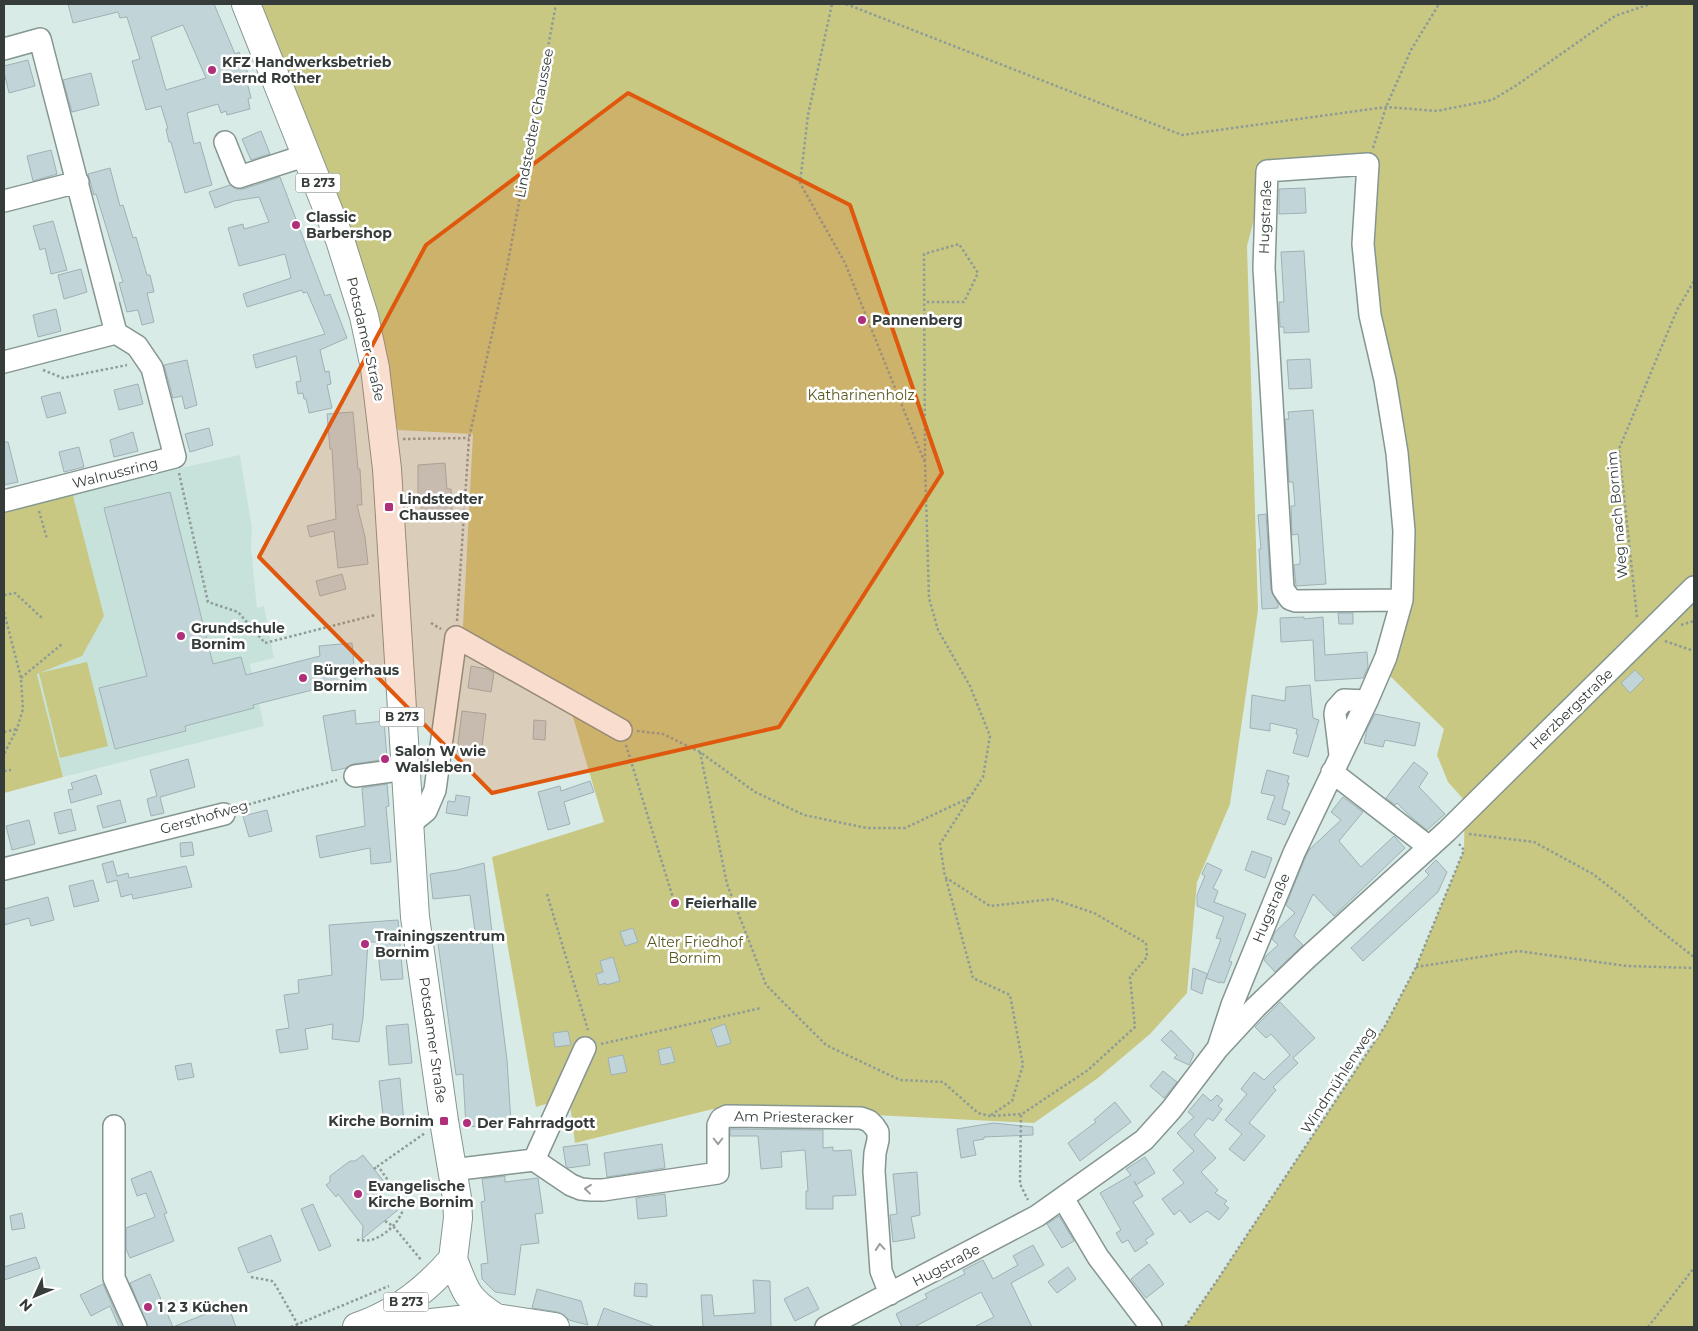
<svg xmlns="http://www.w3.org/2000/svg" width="1698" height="1331" font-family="Montserrat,sans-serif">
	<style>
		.built { fill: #c7e2da }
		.green { fill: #c8c882 }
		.building { fill: #c1d4d7; stroke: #a0b1b5; fill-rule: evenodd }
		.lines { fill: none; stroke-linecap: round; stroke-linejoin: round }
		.minor-casing { stroke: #859691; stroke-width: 24 }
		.major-casing { stroke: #859691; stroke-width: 30 }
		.path { stroke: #8e9b97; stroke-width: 2.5; stroke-dasharray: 2.5 2.5; stroke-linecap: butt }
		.minor { stroke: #fff; stroke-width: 21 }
		.major { stroke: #fff; stroke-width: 28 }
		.oneway { stroke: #9a9e9c }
		.marked { fill: #df580e; fill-opacity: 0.2; stroke: #df580e; stroke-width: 4; stroke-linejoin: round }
		.poi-dot { fill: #af2f7b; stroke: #fff; stroke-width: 2 }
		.labels { text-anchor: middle; stroke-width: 5; stroke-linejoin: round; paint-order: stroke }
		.shield { fill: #fff; stroke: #727675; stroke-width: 1 }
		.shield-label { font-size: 12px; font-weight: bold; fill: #353c3a }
		.poi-label { font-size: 14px; font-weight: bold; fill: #353c3a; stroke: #fff; text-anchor: start }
		.street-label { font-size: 14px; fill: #353c3a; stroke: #fff }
		.park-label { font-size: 14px; fill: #59581f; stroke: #fff }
	</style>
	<rect width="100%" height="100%" fill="#d9ebe6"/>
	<!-- built -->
	<path class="built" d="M240,455L252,528L251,547L257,608L264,606L274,658L250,664L264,726L63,777L37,673L82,656L72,492Z"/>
	<!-- green -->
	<path class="green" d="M256,4H1694V1327H1185L1216,1282L1385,1026L1416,967L1464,850L1465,801L1448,782L1437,755L1444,729L1386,672L1404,531L1370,315L1368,164L1267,171L1247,246L1258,610L1230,804L1197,882L1187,993L1150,1034L1098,1078L1034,1123L874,1115L713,1109L575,1143L569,1097L536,1107L492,857L604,822L570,707L462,646L473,434L398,430L379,347Z
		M72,492L104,616L82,656L37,674L63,777L4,793V510Z
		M87,662L108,746L60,758L39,673Z"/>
	<!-- building -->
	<path class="building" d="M68,4H214L235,54L239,52L251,80L247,82L251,98L248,99L250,109L227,115L226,111L221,113L218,104L187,113L194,144L200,142L212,185L185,193L171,142H169L166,129H168L161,106L146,110L132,61L140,59L127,17L120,18L118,12L73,23ZM183,25L206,78L166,90L151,37Z
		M28,60L35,86L9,93L4,72V66Z
		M91,73L99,105L72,112L63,80Z
		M261,131L270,154L251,160L242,139Z
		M51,150L57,174L33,181L27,156Z
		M110,168L120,206L123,205L133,238L136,237L147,275H150L154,292L147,293L154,322L142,325L138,310L127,312L119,283L123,282L96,194L94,195L88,174Z
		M280,177L325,296L330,294L347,338L320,350L325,372L329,371L331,384L327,385L332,408L309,413L306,399H304L303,393L298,394L296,382L301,381L296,356L256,368L253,355L325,334L307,292L303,293L302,290L247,307L243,294L291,278L285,254L239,266L228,228L243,224L244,229L269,222L259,197L234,201L215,208L209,192L230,185L236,189H243Z
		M1305,188L1306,213L1279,214V189Z
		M53,221L67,270L51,274L45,248L40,250L33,226Z
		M1304,251L1309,332L1284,333V327H1280L1279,302H1284L1281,252Z
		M81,269L87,292L64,299L58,275Z
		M56,309L61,331L38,337L33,315Z
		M1310,359L1312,388L1289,389L1287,360Z
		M187,360L197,405L185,409L182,396L173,398L164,365Z
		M138,384L143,404L119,410L114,390Z
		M60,392L66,413L47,418L41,397Z
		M1313,410L1326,584L1296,586L1294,565L1300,564V557L1298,534L1292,535L1291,506H1295L1293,482H1289L1285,419H1289L1288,412Z
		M353,412L358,469H360L362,505H357L365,537L368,564L338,568L334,531L310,537L307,526L336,519L332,449H330L327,414Z
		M209,428L213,445L190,452L185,434Z
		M133,432L138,451L114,457L110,440Z
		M4,442H8L18,482L4,485Z
		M79,447L84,467L64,472L59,452Z
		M445,463L447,489H451L452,514L422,516L420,495H418V465Z
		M170,492L213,664L241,657L246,675L320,656L319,646L352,643L356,688L329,691L328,686L253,705L254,708L185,726L186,731L115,749L99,688L147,676L104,508Z
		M1266,514L1271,590L1278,604V608L1262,609L1259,549H1261L1258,515Z
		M342,574L346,589L320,596L316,581Z
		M1338,613H1353V624H1339Z
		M1304,617V619L1323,617L1325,655L1367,652L1368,667L1363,678L1315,681L1313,640L1281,642L1280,618Z
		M471,666L487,669L494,673L491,692L468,688Z
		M1635,670L1644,679L1630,693L1621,683Z
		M1310,685L1313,718L1319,720L1308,757L1293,753L1298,735L1296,734L1297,729L1270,723V731L1250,728L1252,695L1285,701L1286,687Z
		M355,710L356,724L384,721L387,759L353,764L346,768L332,771L323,716Z
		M462,711L486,714L481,754L457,751Z
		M1375,714L1420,723L1415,746L1385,740L1383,747L1364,743L1367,729Z
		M534,720L546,721L545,740L533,739Z
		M188,759L195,787L160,797L164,813L151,816L147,799L157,796L150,770Z
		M1414,762L1428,773L1419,787L1445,814L1427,830L1411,817L1397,803L1395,805L1386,798Z
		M1267,770L1289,776L1287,783H1289L1282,809L1290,812L1285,825L1267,819L1275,796L1261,793Z
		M96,775L102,794L71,803L68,790L73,789L71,783Z
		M590,781L594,792L564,802L570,824L548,830L538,792L560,786L561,791Z
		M387,784L389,806L386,807L391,862L371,864L370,848L320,858L316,836L365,826L362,788Z
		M456,795L470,797L467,816L446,813L448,801L455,802Z
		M1343,797L1363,812L1339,841L1361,867L1394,836L1405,848L1334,916L1313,894L1294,936L1303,945L1275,972L1264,960L1266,956L1278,945L1272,939L1275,932L1295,913L1286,905L1305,858L1309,850L1341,820L1331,812Z
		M120,800L126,822L103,828L97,806Z
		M71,809L76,830L59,834L54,813Z
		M267,810L272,831L249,837L243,816Z
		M29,820L35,844L12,850L6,826Z
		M192,842L194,855L181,857L180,843Z
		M1252,851L1272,858L1265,878L1245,870Z
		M1436,860L1447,872L1438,892L1363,961L1351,948L1429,875L1425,871Z
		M113,861L117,876L128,873L129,878L186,866L192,887L133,899L132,894L121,897L117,880L107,883L102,864Z
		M484,863L493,941H492L507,1060L511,1123H501V1125L466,1127L463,1074L456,1075L437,936L475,931L470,895L433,899L430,874L457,870Z
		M1207,863L1222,870L1213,888L1218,891L1214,902L1246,914L1229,961L1232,962L1224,983L1220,982V983L1206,978L1202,994L1191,989L1193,968L1208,974L1206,978L1221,939L1216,938L1224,917L1197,906V895L1205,876L1202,874Z
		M93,880L99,901L74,907L69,886Z
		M48,897L54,920L31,926L29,918L4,925V909Z
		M398,920L403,979L381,980L377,942H368L363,1018L359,1042L332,1039L333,1024L305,1029L308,1049L280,1053L276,1030L289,1028L284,995L299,993L298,980L332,975L329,925Z
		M633,928L638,942L625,946L620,932Z
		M613,957L620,981L606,985V983L599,985L596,974L603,972L600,961Z
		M1280,1002L1315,1038L1293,1058L1298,1063L1273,1087L1276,1090L1249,1123L1265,1136L1244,1161L1229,1149L1242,1134L1225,1120L1247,1094L1241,1089L1254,1072L1264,1080L1290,1055L1271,1034L1266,1038L1255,1027Z
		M408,1024L412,1063L389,1065L386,1026Z
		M725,1024L731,1043L717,1047L711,1029Z
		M1171,1030L1194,1054L1189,1065L1174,1058L1177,1055L1161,1040Z
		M568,1031L571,1045L555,1047L553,1033Z
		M671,1047L675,1062L661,1065L658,1050Z
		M623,1055L627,1072L611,1075L608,1058Z
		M191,1063L194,1077L178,1080L175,1066Z
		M1163,1071L1177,1082L1164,1098L1150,1086Z
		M400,1078L402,1101L404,1121L383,1115L379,1081Z
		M1203,1094L1211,1101L1217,1095L1223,1100L1218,1106L1222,1109L1213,1121L1208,1118L1194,1135L1216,1158L1201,1172L1218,1190L1215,1193L1227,1201L1224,1204L1229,1208L1219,1220L1207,1211L1190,1223L1180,1210L1174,1215L1162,1199L1184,1183L1173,1170L1194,1151L1177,1133L1194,1117L1188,1112Z
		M1115,1102L1131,1122L1080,1161L1068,1143L1096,1122L1094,1120Z
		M993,1123L1033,1127V1135L984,1137V1139L973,1141L976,1155L961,1158L957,1129Z
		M730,1129L823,1130V1148L833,1147V1151L851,1150L856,1195L833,1196V1209H806V1191H808L805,1150L781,1152L782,1167L761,1169L758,1136H730Z
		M587,1144L590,1165L568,1168L566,1166L563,1147Z
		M662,1144L665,1168L607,1177L604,1153Z
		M363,1155L389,1188L372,1202L404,1205L362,1239L363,1226L338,1194L336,1197L326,1185L330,1182V1176L350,1161H355Z
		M1145,1157L1155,1173L1136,1185L1134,1181L1143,1196L1133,1202L1154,1234L1145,1240L1148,1243L1135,1252L1128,1240L1122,1243L1116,1233L1121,1230L1100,1193L1131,1175L1126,1169Z
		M151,1171L167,1213L164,1214L174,1241L130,1258L126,1249V1228L155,1217L146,1193L137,1196L131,1179Z
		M917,1172L920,1215L911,1217L915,1238L893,1242L890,1215L897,1214L893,1174Z
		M505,1176V1182L538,1178L543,1213L535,1214L539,1243L521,1245L515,1295L495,1292L482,1279L481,1264L488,1263L481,1202L485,1201L482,1179Z
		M665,1194L667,1216L638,1219L636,1198Z
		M313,1204L331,1246L319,1251L301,1209Z
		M22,1213L25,1228L12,1230L10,1216Z
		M1059,1216L1074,1241L1062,1248L1047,1224Z
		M271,1235L281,1261L248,1273L238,1248Z
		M1033,1245L1044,1265L1011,1283L1032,1327H974L994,1317L981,1292L914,1327H902L896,1314L927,1298L925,1294L965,1274L963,1270L983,1260L993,1279L1018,1265L1013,1256Z
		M36,1257L40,1268L4,1280V1267Z
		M1149,1264L1164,1284L1146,1298L1131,1279Z
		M1068,1267L1076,1279L1057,1293L1048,1282Z
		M150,1274L173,1327L228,1305L236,1327H148L130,1283Z
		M753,1280L770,1281L771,1327H703L701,1295H712L714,1316L755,1313Z
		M635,1283L647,1284V1297L634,1296Z
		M103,1284L122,1327H119L110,1306L91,1316L80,1295Z
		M808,1287L819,1309L795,1321L784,1299Z
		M537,1289L581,1301L588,1325L569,1320L564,1315L558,1312L532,1308Z
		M604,1308L653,1326L652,1327H597Z"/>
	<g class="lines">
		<defs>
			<path id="minor" d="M4,49L40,39L116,333
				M225,142L239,177L307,155
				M4,201L78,182
				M4,362L116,333L137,346L152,368L175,457L4,501
				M1340,755L1335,714L1336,709L1344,700L1367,701
				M1332,772L1429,847
				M355,776L406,769
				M409,825L426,811L435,790L456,637L621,730
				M4,869L224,814
				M1218,1048L1232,1005L1294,853L1367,701L1386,657L1402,600L1404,531L1397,453L1385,380L1370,315L1363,244L1368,164L1267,171L1264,268L1283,589L1290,599L1296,601L1402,600
				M114,1126V1278L136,1327
				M534,1160L585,1048
				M452,1170L534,1160L571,1185L581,1189L591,1190H603L718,1173V1125L721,1119L727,1116L861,1118L869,1121L874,1126L878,1132V1140L875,1153L874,1171L881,1271L890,1294
				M1063,1198L1098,1257L1151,1327
				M826,1327L1037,1216L1144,1140L1171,1110L1218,1048L1256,1007L1307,958L1447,831L1694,587"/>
			<path id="major" d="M246,4L340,240L364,316L375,368L387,469L415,917L444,1121L457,1198L458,1218L453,1259
				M453,1259C465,1291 467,1300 496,1318
				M357,1327C396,1314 427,1289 453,1259
				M394,1327L478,1318H496L555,1327"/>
		</defs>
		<!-- minor casing -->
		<use href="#minor" class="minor-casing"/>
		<!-- major casing -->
		<use href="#major" class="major-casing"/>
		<!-- path -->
		<path class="path" d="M846,4L1182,135L1386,107L1437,111L1492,100L1517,85L1615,16L1650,4
			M1373,148L1386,107L1411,50L1439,4
			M43,370L63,378L127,365
			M403,439L469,438
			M925,461L924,254L959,244L978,273L964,302H926
			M179,473L208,602L238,612L265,643L375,615
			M39,511L47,539
			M4,595L15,593L42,618
			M4,612L21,678L23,709L17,729L4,754
			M1637,617L1619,449L1677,310L1694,281
			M457,621L469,438L507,267L556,4
			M431,623L441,629
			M1681,625L1694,621
			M1665,641L1694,651
			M21,678L62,644
			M637,731L663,734L700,752L755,792L804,815L867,828H905L969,798
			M4,732L17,729
			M626,745L673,898
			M700,752L727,884L766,985L826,1045L900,1080L943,1082L978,1113L990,1116L1022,1114L1088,1070L1135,1027L1130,977L1147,957L1146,943L1094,913L1053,899L990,906L945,877L940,844L983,777L990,736L970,686L938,630L929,598L925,463L845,263L800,183L808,115L832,4
			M4,771L11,770
			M239,807L337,780
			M1469,834L1534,842L1593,874L1625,899L1652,924L1694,957
			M946,879L973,978L1010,995L1023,1065L1012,1101L991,1115
			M547,894L588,1030
			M1416,967L1518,951L1627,966L1694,968
			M601,1044L761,1008
			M1021,1115L1020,1184L1028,1200
			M374,1169L378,1166
			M385,1221L393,1226L422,1261
			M357,1240C361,1240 366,1241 370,1240C385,1237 401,1221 404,1206L401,1199L378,1166L425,1133
			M251,1277L272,1281L276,1286L298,1325
			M291,1327L389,1286
			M1185,1327L1216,1282L1385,1026L1416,967L1464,850L1459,844
			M1648,1327L1694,1268"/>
		<!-- minor -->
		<use href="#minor" class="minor"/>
		<!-- major -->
		<use href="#major" class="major"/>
	</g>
	<!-- one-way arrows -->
	<defs><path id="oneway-chevron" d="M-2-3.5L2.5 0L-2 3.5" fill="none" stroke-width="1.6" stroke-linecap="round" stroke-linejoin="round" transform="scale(1.25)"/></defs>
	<g class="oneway">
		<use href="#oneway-chevron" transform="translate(718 1141) rotate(90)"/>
		<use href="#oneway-chevron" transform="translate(588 1189) rotate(-174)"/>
		<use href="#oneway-chevron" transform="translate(880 1247) rotate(-95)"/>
	</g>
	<!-- marked area -->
	<path class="marked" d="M628,93L850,205L942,473L779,727L492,793L259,557L426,245Z"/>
	<!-- markers -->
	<g class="poi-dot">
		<circle cx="212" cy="70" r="5"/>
		<circle cx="296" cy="225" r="5"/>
		<circle cx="862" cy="320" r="5"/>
		<rect x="384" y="502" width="10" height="10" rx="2.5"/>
		<circle cx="181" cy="636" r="5"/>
		<circle cx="303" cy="678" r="5"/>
		<circle cx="385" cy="759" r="5"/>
		<circle cx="675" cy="903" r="5"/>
		<circle cx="365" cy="944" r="5"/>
		<rect x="439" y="1116" width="10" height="10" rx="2.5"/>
		<circle cx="467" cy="1123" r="5"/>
		<circle cx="358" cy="1194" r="5"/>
		<circle cx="148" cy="1307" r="5"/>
	</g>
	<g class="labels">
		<!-- shield labels -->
		<g class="shield">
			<rect x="295.5" y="173.5" width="45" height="19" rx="4"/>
			<rect x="379.5" y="707.5" width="45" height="19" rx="4"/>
			<rect x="383.5" y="1292.5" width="45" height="19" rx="4"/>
		</g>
		<g class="shield-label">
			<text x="318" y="187">B 273</text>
			<text x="402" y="721">B 273</text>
			<text x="406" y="1306">B 273</text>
		</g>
		<!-- poi labels -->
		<g class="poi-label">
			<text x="222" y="67">KFZ Handwerksbetrieb<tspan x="222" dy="16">Bernd Rother</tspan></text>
			<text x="306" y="222">Classic<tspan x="306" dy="16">Barbershop</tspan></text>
			<text x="872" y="325">Pannenberg</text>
			<text x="399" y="504">Lindstedter<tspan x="399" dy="16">Chaussee</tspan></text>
			<text x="191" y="633">Grundschule<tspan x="191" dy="16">Bornim</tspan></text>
			<text x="313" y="675">Bürgerhaus<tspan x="313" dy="16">Bornim</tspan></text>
			<text x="395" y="756">Salon W wie<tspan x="395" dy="16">Walsleben</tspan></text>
			<text x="685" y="908">Feierhalle</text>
			<text x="375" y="941">Trainingszentrum<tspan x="375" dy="16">Bornim</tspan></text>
			<text x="434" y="1126" text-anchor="end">Kirche Bornim</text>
			<text x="477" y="1128">Der Fahrradgott</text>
			<text x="368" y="1191">Evangelische<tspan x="368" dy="16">Kirche Bornim</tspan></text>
			<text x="158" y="1312">1 2 3 Küchen</text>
		</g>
		<!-- street labels -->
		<g class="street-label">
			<text transform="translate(534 123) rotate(-79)" y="5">Lindstedter Chaussee</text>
			<text transform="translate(1265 217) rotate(-88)" y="5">Hugstraße</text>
			<text transform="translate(366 339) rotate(77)" y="5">Potsdamer Straße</text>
			<text transform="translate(115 473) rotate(-14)" y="5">Walnussring</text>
			<text transform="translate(1617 515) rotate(-95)" y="5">Weg nach Bornim</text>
			<text transform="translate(1571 709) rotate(-44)" y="5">Herzbergstraße</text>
			<text transform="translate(204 817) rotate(-16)" y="5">Gersthofweg</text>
			<text transform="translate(1271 908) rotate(-67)" y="5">Hugstraße</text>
			<text transform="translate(433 1040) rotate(82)" y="5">Potsdamer Straße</text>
			<text transform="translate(1338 1080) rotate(-57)" y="5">Windmühlenweg</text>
			<text transform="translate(794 1117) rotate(1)" y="5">Am Priesteracker</text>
			<text transform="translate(946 1265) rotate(-28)" y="5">Hugstraße</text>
		</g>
		<!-- park labels -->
		<g class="park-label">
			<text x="861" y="400">Katharinenholz</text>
			<text x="695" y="947">Alter Friedhof<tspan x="695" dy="16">Bornim</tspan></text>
		</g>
	</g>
	<!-- border -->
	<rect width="1698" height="1331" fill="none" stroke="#353c3a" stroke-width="10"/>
	<!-- north arrow -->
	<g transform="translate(35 1296) rotate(226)" stroke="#ffffff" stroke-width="4" paint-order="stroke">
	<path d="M0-4L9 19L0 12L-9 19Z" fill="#353c3a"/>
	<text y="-8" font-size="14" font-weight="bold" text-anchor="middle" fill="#353c3a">N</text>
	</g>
</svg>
